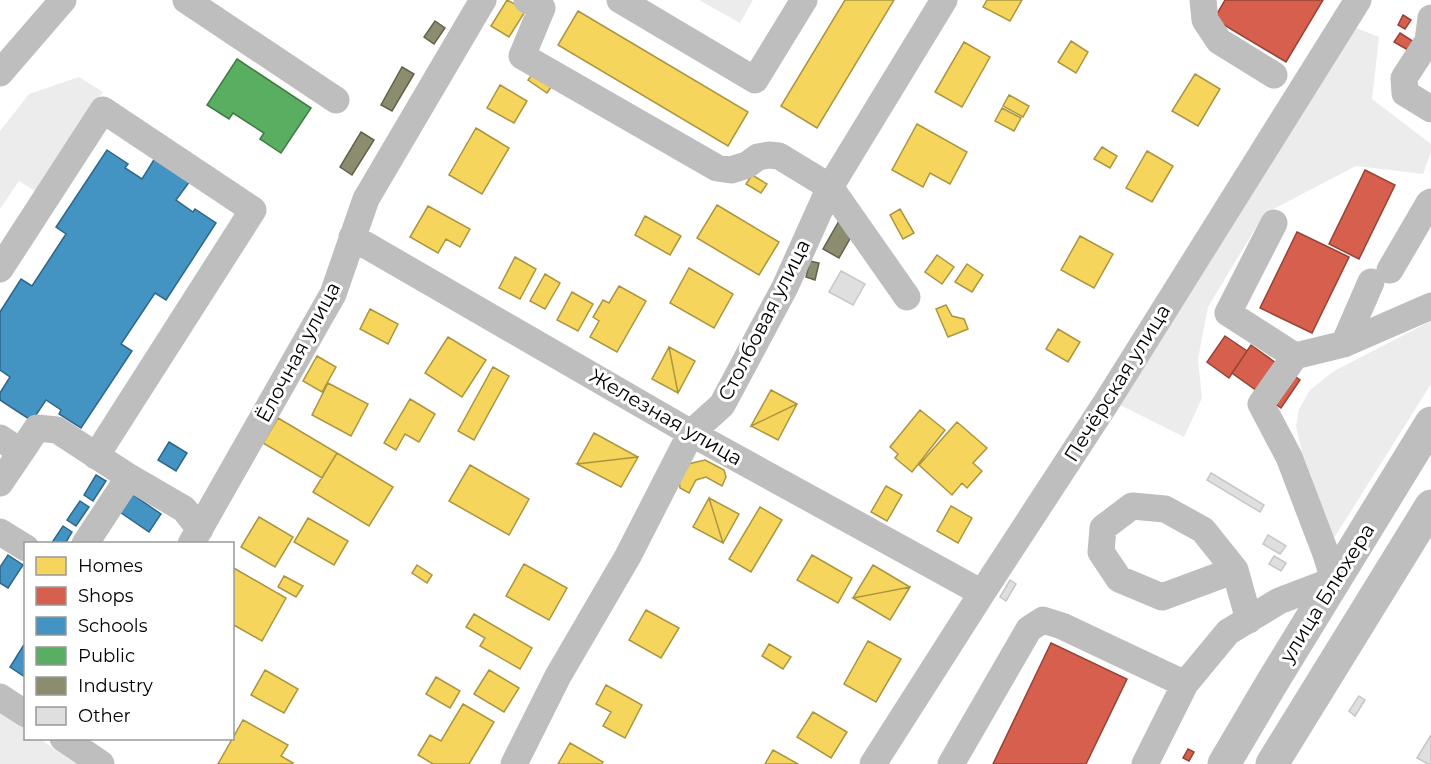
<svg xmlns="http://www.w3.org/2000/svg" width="1431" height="764" font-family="Montserrat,sans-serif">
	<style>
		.green { fill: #ececec }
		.homes { fill: #f6d55c; stroke: #ac9540; stroke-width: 1.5 }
		.shops { fill: #d6604d; stroke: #964336; stroke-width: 1.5 }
		.schools { fill: #4393c3; stroke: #2f6788; stroke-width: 1.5 }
		.public { fill: #5aae61; stroke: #3f7a44; stroke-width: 1.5 }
		.industry { fill: #8c8c6e; stroke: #62624d; stroke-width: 1.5 }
		.building { fill: #dfdfdf; stroke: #c7c7c7; stroke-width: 1.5 }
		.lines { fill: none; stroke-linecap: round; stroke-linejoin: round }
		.minor { stroke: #bebebe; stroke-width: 27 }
		.major { stroke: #bebebe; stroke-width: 33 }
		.labels { text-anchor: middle; stroke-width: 6; stroke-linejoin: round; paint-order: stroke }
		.street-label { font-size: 20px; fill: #000; stroke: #fff }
	</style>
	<rect width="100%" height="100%" fill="#fff"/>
	<!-- green -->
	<path class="green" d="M699,0H753L740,23Z
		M1351,26L1379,37L1372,99L1431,144V152L1423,174L1356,166L1264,214L1208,307L1198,359L1202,398L1184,437L1118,404Z
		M79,77L103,92L35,191L19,181L0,209V131L29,94Z
		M1431,321V384L1334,538L1305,466L1296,426L1299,409L1310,390L1334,371Z
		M0,711L25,729L26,738L40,739L77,764H0Z"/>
	<!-- homes -->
	<path class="homes" d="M507,0L526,10L509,37L491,26Z
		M845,0H894L817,128L781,106Z
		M987,0H1022L1010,21L983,7Z
		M578,11L748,112L728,146L558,45Z
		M1071,41L1088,52L1076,73L1058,62Z
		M964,42L990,57L962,107L935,92Z
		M537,68L556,80L547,93L528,80Z
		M1195,74L1220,89L1198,126L1172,111Z
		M500,85L527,101L514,123L487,108Z
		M1009,95L1029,106L1023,117L1003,106Z
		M1002,108L1021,118L1014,131L995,121Z
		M917,124L967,152L950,184L930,173L923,187L892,170Z
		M476,128L509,148L482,194L449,175Z
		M1102,147L1117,156L1110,168L1094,159Z
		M1147,151L1173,166L1152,202L1126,188Z
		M752,175L767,184L761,193L746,184Z
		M717,205L779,242L759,275L697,238Z
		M428,206L470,229L460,247L446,239L438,253L410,237Z
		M900,209L914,233L903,239L890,215Z
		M645,216L681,236L670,255L635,235Z
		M1080,236L1113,254L1094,288L1061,270Z
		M937,255L954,267L942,284L925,272Z
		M515,257L536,269L520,299L499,288Z
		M967,264L983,275L972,292L955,282Z
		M689,268L733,294L714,328L670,303Z
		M545,274L560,283L545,309L530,301Z
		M619,286L646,301L617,352L590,337L599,321L593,317L603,300L609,303Z
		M572,292L593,304L578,331L557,320Z
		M946,305L952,316L964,319L968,329L948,337L936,309Z
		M370,309L398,324L388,344L360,329Z
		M1058,329L1080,342L1068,362L1046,349Z
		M448,337L486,360L462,397L425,373Z
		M669,347L695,361L678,393L652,379Z
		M669,347L695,361L678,393Z
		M317,356L336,367L322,392L303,381Z
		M493,367L509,376L474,440L458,431Z
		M328,383L368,404L351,436L312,415Z
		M771,390L797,404L778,440L751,426Z
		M771,390L797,404L751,426Z
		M410,399L435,414L419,442L405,434L396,450L384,443Z
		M920,410L945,430L912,472L895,458L898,454L890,447Z
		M278,418L337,453L322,478L263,443Z
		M957,422L987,448L973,463L982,471L967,488L962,483L952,495L919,465Z
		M594,433L638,457L621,487L577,464Z
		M337,453L393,487L369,526L313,492Z
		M638,457L621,487L577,464Z
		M705,460L724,470L726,477L722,486L706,477L696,480L689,493L680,488L679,480L688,464Z
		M470,465L529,499L509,535L449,501Z
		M886,486L902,495L887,521L871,512Z
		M709,498L739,514L723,543L693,527Z
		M709,498L723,543L693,527Z
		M951,506L972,518L958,543L937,531Z
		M760,507L782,520L751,572L729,559Z
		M259,517L293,537L275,567L241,547Z
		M308,518L348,541L334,565L294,542Z
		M812,555L852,578L838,603L797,580Z
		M524,564L567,588L549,620L506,596Z
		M417,565L432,575L427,583L412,573Z
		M873,565L910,587L890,620L853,598Z
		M232,567L286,598L262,641L232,624Z
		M284,576L303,586L296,597L278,587Z
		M910,587L890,620L853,598Z
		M646,610L679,628L661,658L629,640Z
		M474,614L532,648L520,669L480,646L485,638L466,627Z
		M868,641L901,659L876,702L844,684Z
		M769,644L791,657L783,669L762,656Z
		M265,670L298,689L284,713L251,695Z
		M489,670L519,688L504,712L474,694Z
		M436,677L460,691L450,708L426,694Z
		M606,685L642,705L625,738L603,726L611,712L596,704Z
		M463,704L494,722L469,764H433L418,755L430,735L441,741Z
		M813,712L847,732L831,758L797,737Z
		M243,720L288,745L281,756L293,763L292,764H218Z
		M570,743L603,762L602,764H558Z
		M773,750L798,764H765Z"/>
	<!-- shops -->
	<path class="shops" d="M1225,0H1323L1286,62L1214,19Z
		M1403,15L1411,20L1405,29L1398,25Z
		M1400,33L1414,42L1408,50L1394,42Z
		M1365,170L1395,185L1359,259L1329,244Z
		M1297,232L1349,257L1312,333L1260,308Z
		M1225,336L1247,351L1229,378L1207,362Z
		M1251,345L1300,380L1281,408L1232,373Z
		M1051,643L1127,679L1086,764H993Z
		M1188,749L1194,752L1189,761L1183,758Z"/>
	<!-- schools -->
	<path class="schools" d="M107,150L128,164L125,168L142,179L155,158L190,181L176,200L193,212L195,209L216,223L166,300L155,293L121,344L132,351L81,428L59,414L61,410L46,400L32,421L0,400V393L10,377L0,370V312L21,279L32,286L66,234L56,227Z
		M169,442L187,453L176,471L158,460Z
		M96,475L106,481L93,501L84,495Z
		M129,492L161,514L149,532L117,510Z
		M80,501L89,507L76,526L67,520Z
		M63,526L72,532L65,544H51Z
		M8,555L23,565L8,588L0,583V567Z
		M25,643L26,676L25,677L10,667Z"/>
	<!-- public -->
	<path class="public" d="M237,59L311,108L281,153L260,139L264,133L233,113L229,119L207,105Z"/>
	<!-- industry -->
	<path class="industry" d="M435,21L445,28L434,44L424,37Z
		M402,67L414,74L392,111L381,105Z
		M361,132L374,140L352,175L340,167Z
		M839,221L855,230L839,258L823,249Z
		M810,261L819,263L815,280L806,277Z"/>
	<!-- building -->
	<path class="building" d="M841,271L865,284L853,305L829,292Z
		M1211,473L1264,505L1260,512L1207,480Z
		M1268,535L1286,546L1280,554L1263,544Z
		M1274,556L1286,563L1281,571L1269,564Z
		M1010,580L1016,584L1006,601L1000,597Z
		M1359,696L1365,700L1355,716L1349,711Z
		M1431,735V764H1428L1417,758Z"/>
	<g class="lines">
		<!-- minor -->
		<path class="minor" d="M186,0L336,100
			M527,0L542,8L522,56L717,168L731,170L747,165L758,157L769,155L779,156L830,187L907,297
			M620,0L755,80L804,0
			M1203,0L1205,20L1219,41L1274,75
			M1431,18L1428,41L1404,78L1405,93L1431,109
			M0,73L63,0
			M1274,223L1228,313L1295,356
			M352,237L691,433L982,593
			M0,269L103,110L253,210L96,456
			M1390,270L1429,203L1431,202
			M1344,344L1371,282
			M0,438L21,452L37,428L57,430L129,477L184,509L200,529
			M0,483L21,452
			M0,532L26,548
			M85,544L129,477
			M191,544L333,294L366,199L483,0
			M1235,570L1162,597L1119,579L1101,552L1103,528L1132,506L1165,509L1203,530L1235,570L1249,620
			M0,697L26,714
			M63,738L101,764
			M514,764L558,676L628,556L691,433L722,405L785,287L830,187L944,0
			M873,764L982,593L1106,403L1358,0
			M951,764L1029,629L1043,620L1062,626L1185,684
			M1145,764L1185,684L1228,632L1279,601L1334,580L1326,554L1289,457L1261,404L1295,356L1344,344L1431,306"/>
		<!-- major -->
		<path class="major" d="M1224,764L1273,681L1431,423
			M1272,764L1431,506"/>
	</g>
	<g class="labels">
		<!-- street labels -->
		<g class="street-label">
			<text transform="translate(764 320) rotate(-63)" y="7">Столбовая улица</text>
			<text transform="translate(298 352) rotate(-62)" y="7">Ёлочная улица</text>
			<text transform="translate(1117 383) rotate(-58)" y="7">Печёрская улица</text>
			<text transform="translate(666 417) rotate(30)" y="7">Железная улица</text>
			<text transform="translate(1327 593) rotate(-58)" y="7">улица Блюхера</text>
		</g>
	</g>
	<!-- legend -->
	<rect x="24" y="542" width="210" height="198" fill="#ffffff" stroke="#999999" stroke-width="1.5"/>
	<rect x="36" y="557" width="30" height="18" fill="#f6d55c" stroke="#999999" stroke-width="1.5"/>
	<text x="78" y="572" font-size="18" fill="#000000">Homes</text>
	<rect x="36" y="587" width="30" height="18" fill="#d6604d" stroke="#999999" stroke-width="1.5"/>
	<text x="78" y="602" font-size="18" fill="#000000">Shops</text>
	<rect x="36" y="617" width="30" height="18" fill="#4393c3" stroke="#999999" stroke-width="1.5"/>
	<text x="78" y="632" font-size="18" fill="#000000">Schools</text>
	<rect x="36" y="647" width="30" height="18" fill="#5aae61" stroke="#999999" stroke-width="1.5"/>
	<text x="78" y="662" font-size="18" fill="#000000">Public</text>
	<rect x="36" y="677" width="30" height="18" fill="#8c8c6e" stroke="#999999" stroke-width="1.5"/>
	<text x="78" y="692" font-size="18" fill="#000000">Industry</text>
	<rect x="36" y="707" width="30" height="18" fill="#dfdfdf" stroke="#999999" stroke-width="1.5"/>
	<text x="78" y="722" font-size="18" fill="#000000">Other</text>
</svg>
